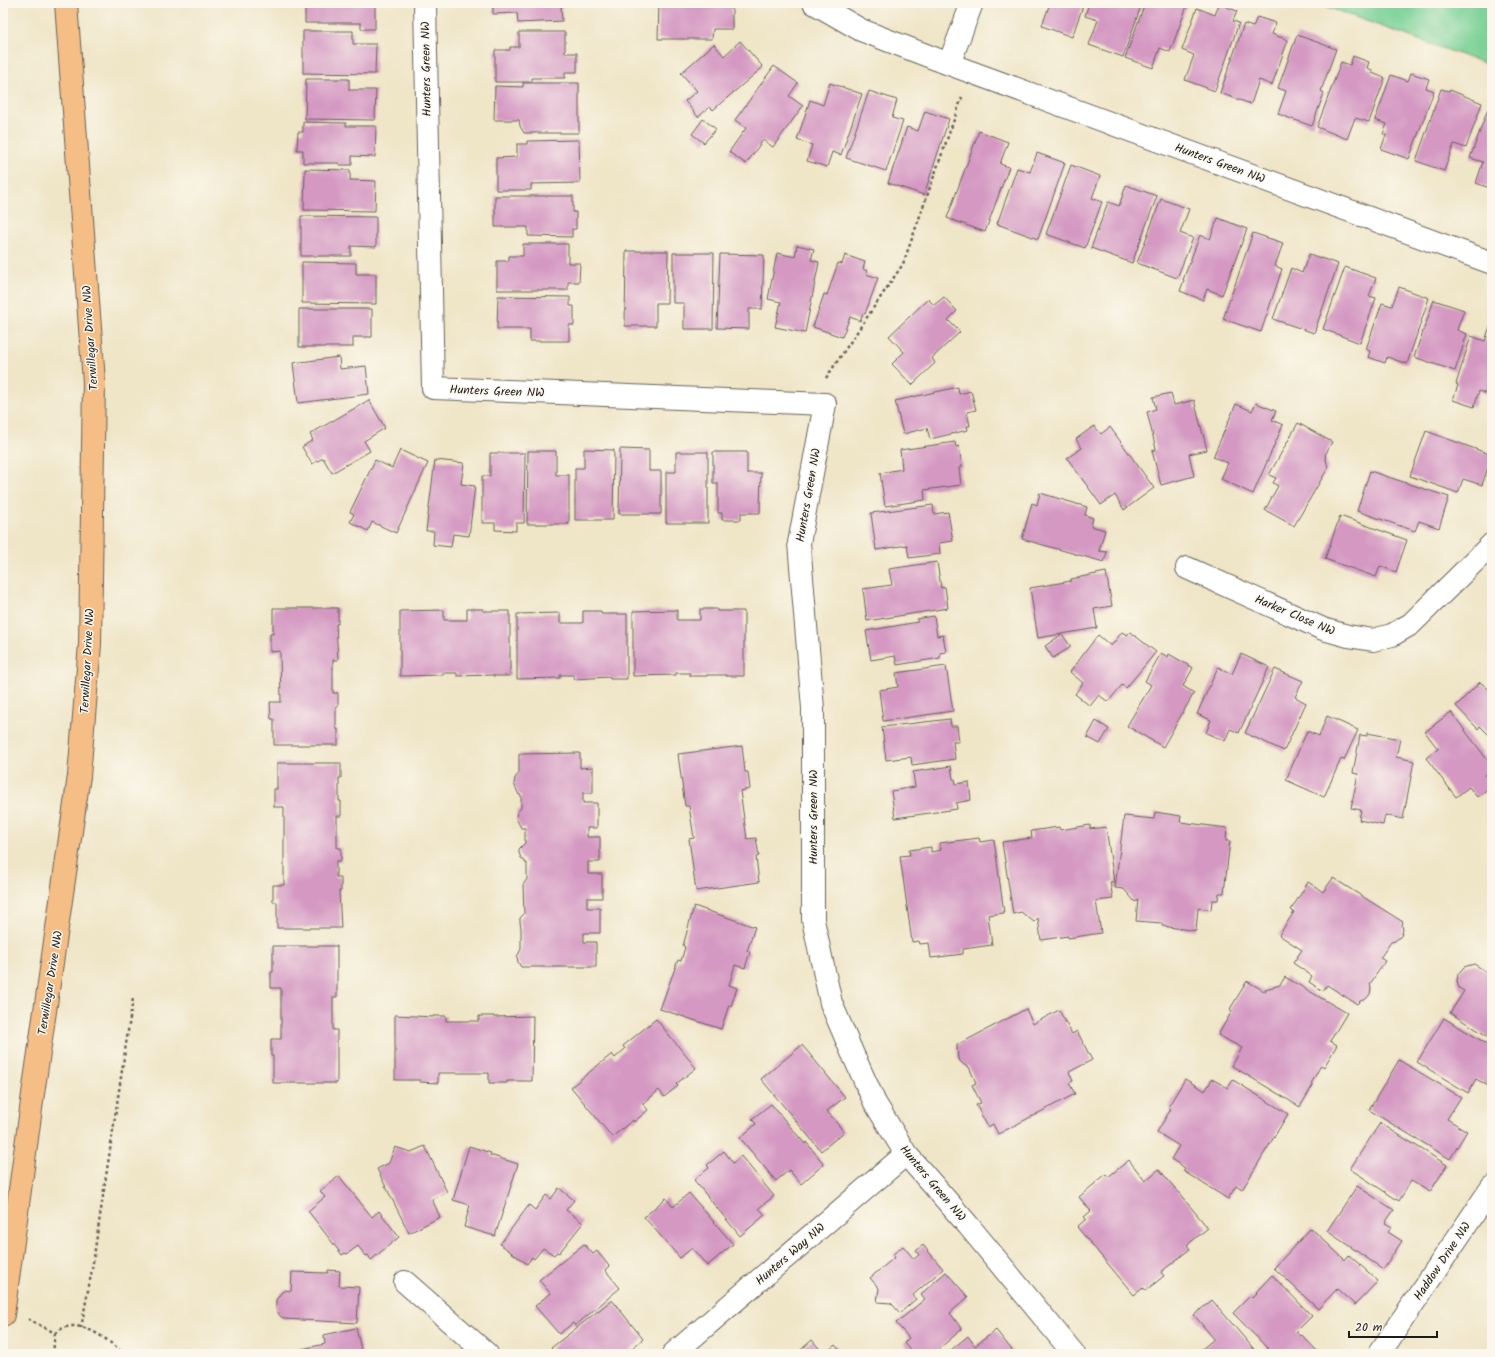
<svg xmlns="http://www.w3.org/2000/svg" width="1495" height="1357" font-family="Kalam,sans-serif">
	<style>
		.green { fill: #7cd297; stroke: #4c775a }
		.building { fill: #d498c2 }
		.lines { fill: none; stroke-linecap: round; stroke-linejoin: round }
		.minor-casing { stroke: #666258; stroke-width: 24 }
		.major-casing { stroke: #666258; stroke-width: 24 }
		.path { stroke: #666258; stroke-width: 2.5; stroke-dasharray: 3 3; stroke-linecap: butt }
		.minor { stroke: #fff; stroke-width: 22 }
		.major { stroke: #f6be87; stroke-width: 22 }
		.labels { text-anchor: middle; stroke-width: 3; stroke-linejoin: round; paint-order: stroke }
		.street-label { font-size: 12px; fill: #1c1c1c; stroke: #fbf7ec }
	</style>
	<rect width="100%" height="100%" fill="#fbf7ec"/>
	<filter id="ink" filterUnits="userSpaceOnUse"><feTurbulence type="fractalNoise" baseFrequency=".025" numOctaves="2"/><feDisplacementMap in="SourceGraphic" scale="8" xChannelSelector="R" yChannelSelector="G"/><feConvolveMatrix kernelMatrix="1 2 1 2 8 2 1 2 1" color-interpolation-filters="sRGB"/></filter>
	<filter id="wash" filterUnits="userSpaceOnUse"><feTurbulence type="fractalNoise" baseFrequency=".012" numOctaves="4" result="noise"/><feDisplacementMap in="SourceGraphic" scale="16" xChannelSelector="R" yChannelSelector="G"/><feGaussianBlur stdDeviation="0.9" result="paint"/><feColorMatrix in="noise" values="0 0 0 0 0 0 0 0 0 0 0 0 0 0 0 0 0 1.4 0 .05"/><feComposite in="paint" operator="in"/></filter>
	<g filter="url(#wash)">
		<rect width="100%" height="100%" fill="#efe5c7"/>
		<!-- green -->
		<path class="green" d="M1316,3H1492V66Z"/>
		<g id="blocks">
			<!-- building -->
			<path class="building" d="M305,3H375V29H361V23H305Z
				M493,3H572V5L561,6L562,21L518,23L517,13L493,14Z
				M659,3H732V29H713L712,39H658Z
				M1050,3H1084L1072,37L1042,26Z
				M1089,3H1142L1123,57L1089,45L1098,20L1085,16Z
				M1145,3H1178L1187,6L1170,52L1160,48L1153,68L1125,58Z
				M1219,4L1237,11L1233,21L1239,23L1215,91L1185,80L1194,55L1182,50L1197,8L1215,15Z
				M1257,17L1276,23L1272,34L1288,40L1272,85L1259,80L1251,104L1220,93L1244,24L1253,27Z
				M303,31H353V44H376L375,74L303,73Z
				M519,32H565V53H577V72H565V78H532V82H495V50H510V47H519Z
				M1297,35L1336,49L1321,91L1324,93L1312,126L1278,114L1286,91L1278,88Z
				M740,41L763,67L713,110L710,107L698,117L685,101L697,91L681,73L714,44L724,56Z
				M1353,56L1369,62L1367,68L1372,70V73L1385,78L1369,122L1355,118L1347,139L1317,127L1341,62L1350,65Z
				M774,66L798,83L789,96L803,106L773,147L763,140L746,164L729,152L746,128L735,120Z
				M1411,73L1429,79L1426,88L1434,91L1409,159L1381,149L1386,135L1383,134L1387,124L1375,120L1391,75L1408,81Z
				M306,79H349V90H376L375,120L305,119Z
				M523,83H579V133H524L520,126L519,120H494L495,86L523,87Z
				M830,83L862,94L841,155L832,152L827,167L807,161L812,145L797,140L810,100L823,105Z
				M1441,89L1449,91L1450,90L1482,103L1466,148L1454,144L1444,171L1416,161Z
				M869,91L897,100L892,118L903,121L886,171L846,158Z
				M1488,109L1492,110V189L1476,183L1483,162L1470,158Z
				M925,111L949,119L924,195L888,183L907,127L918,131Z
				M703,119L716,129L704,143L692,134Z
				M303,122L346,123V126H376L375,157L352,156V165H339V163H303V150H297L298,132H303Z
				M979,131L1008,142L1000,164L1009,167L985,232L947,218Z
				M579,140L580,183L531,184V190H496V158L517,157V144H527V141Z
				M1037,153L1065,163L1038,239L997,224L1017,168L1030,172Z
				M1071,165L1100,176L1092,198L1102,202L1085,248L1046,234Z
				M305,169L350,170V180L376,181L375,211L304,210Z
				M1126,185L1157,196L1132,263L1091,248L1108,202L1119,206Z
				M495,196H573V212H576V229H572V237L528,236V227H495Z
				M1161,199L1189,209L1180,233L1193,238L1177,278L1137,263Z
				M301,216L376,217V247L351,246V256H301Z
				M1218,218L1247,229L1222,295L1207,289L1203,300L1180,291L1184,280H1183L1200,235L1210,239Z
				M1253,233L1283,243L1275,266L1282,269L1261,332L1223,319Z
				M523,244H568V263H580L579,282H568V290H497V261H509V256H523Z
				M797,245L814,249L811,260L819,262L805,333L775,327L781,302L768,299L777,253L795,257Z
				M626,251H668L667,303H656V326H625Z
				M673,253H714L713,329H684V303H673Z
				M720,254L764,255L762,309H749V329L717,328Z
				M1309,254L1338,264L1314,333L1273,319L1291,268L1302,273Z
				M845,255L865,262L863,269L867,271L866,274L878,278L865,314L863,313L860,321L850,317L842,337L813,327L824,294L827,295L838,263L842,264Z
				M302,262L356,263V274H376V304L302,303Z
				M1345,267L1376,278L1369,296L1376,298L1360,343L1323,329Z
				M1399,287L1429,298L1407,364L1387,357L1385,363L1368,357L1370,351L1366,349L1382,303L1392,306Z
				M498,296L570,297V306H574V325H569V341H530V329H497Z
				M944,297L957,311L948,320L960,332L932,358L935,363L912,385L892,364L904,352L889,336L928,299L934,305Z
				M1434,300L1464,310L1457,330L1467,334L1455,371L1414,357Z
				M299,309H372V337H353V347H299Z
				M1492,320V396L1479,391L1474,407L1453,400L1458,385L1456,384L1471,336L1485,341Z
				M339,357L340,369L366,366L369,394L298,403L293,363Z
				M958,387L959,394L971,391L976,410L967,412L970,426H967L968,430L930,439L927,428L903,434L895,401Z
				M1171,393L1174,405L1194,400L1207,450L1189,454L1194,476L1161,485L1152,451L1156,449L1147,412L1156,409L1153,397Z
				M369,400L385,428L364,441L370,451L332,473L323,458L312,464L302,447L313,440L310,434Z
				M1256,403L1276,411L1272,420L1283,425L1253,494L1221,479L1228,463L1213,457L1236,404L1252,411Z
				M1298,423L1332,442L1325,455L1328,468L1294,526L1265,510L1278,486L1273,483L1276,478L1269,475Z
				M1094,426L1101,434L1110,427L1154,488L1124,510L1115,495L1101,505L1067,458L1082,448L1076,439Z
				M1426,431L1492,455L1482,485L1463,479L1458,493L1410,476Z
				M955,442L956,447L959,446L962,467L959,468L961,485L924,490L925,500L885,506L880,473L902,469L900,450Z
				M584,449L614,450L613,520H575V468H584Z
				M620,449L649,450V471H661V514H619Z
				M400,450L428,463L396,533L372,522L368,531L350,522L354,514L350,512L375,460L392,468Z
				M528,451H556V475H569V524H527Z
				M676,452H708V523H666V472H676Z
				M713,452H747V473H761L760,513H741V520H722V513H718V483H713Z
				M490,453H525L524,523H516V531L495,530V523H482V476H490Z
				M435,460L464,463L461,484L475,486L469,536L453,534L451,547L433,545L434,531H426Z
				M1370,471L1449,497L1439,528L1419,521L1415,531L1357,511Z
				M1040,493L1087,507L1085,515L1093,518L1091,526L1105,530L1099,551L1107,552L1104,562L1022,539L1032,503L1037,505Z
				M933,505L934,514L948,512L953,541L939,543L940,554L909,558L907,545L876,550L871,513Z
				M1340,516L1407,540L1396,572L1380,566L1376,577L1325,559Z
				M937,562L941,588L945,587L948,608L867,621L863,589L892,585L889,569Z
				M1106,572L1112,606L1094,609L1097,628L1038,638L1030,588L1071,581V579Z
				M273,608H338V624H336L338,660H333V693H338V707H336V729H338V745H274V719H271L270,702H281L280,651L270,652V634H273Z
				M467,609H483V611H510V676H493V675L457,676V673H443V675L400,676V611L444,610V620H467Z
				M700,609H717V611H744V676H726V675H707V676H690V673H676V675L633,676V611L677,610V620H700Z
				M583,611H601V614H627V679H610V677L574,679V675H560V678L517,679V614L560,613V623H583Z
				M934,616L937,636L943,635L946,652L940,653V658L897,665L895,656L871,660L866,631L918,622L917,619Z
				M1122,632L1127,635L1130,632L1156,652L1126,688L1122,685L1108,702L1099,695L1090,706L1075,694L1083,683L1070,672L1098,635L1111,646Z
				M1062,634L1071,647L1053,658L1045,646Z
				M1161,653L1168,657L1169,654L1193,668L1183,686L1194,693L1163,747L1127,726L1151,685L1145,681Z
				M1241,654L1269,667L1239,733L1230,729L1225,741L1206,733L1211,720L1197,714L1218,667L1232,674Z
				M946,666L953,711L883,721L879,690L898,687L896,673Z
				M1275,669L1303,681L1295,697L1306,703L1284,751L1245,733Z
				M1480,682L1492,692V738L1480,726L1478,729L1456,706Z
				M1451,712L1492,766V770L1485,775L1492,784V786L1477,797L1469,787L1456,797L1426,758L1438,749L1425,732Z
				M1327,716L1358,730L1344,760L1341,759L1324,797L1286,780L1307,731L1319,736Z
				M950,719L951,726H957L959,742H953L955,759L912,765L911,757L886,760L882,727Z
				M1096,721L1109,729L1100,744L1087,737Z
				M1367,733L1400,739L1396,757L1414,761L1403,819L1385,815L1383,825L1359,820L1361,810L1351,808L1358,774L1353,773L1360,735L1367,736Z
				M742,746L745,772H748L750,789L740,791L747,839L756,838L759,856L756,857L759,882L696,891L689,839L694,838L689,806H685L678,754Z
				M580,753V768L593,767V793H583V803H597V828H587V837H600V862H588V874H602V898H587V908H600V933H584V942H596V967H521L518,962L517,957L521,949V928L520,922V918L524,914L523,885L527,879V863H525V861L521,858L519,853V849L525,843V828H521L516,818L517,812L521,808V795H519L514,784L515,778L519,773V754Z
				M277,763H341V778H339V801H341V816H337V848H341V861H336V877H341V891H339L341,928H277V902H273V885H284V807H274V789H277Z
				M951,766L953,779H955L956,784L969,782L971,800L956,803L957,809L895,818L891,791L915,787L913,772Z
				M1155,812L1181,816L1180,822L1227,828L1226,841H1230L1224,893H1219L1218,900H1212L1211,910L1198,908L1196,931L1162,926V923L1136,921L1138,900L1135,902L1124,889L1115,888L1124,816L1154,819Z
				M1090,825V829L1106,827L1114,882H1110L1113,899L1096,901L1101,933L1068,938V936L1041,940L1038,918L1034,922L1021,912L1013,914L1002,842L1032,838L1031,831L1059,827L1060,830Z
				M979,838L980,842L994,840L1004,913L988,915L992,945L963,949V954L931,958L929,943L920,944L919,941L912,942L900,856L910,855L909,850L931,847V852L941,850L940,843Z
				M1333,878L1403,922L1402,925L1403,930L1401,936L1395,941L1391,942L1380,958L1385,961L1370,984L1371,988L1370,994L1366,999L1360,1001L1357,1004L1327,985L1323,991L1309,982L1312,976L1293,963L1302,950L1279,935L1294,912L1291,910L1308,882L1323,892Z
				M694,906L755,927L747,951L750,952L745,968L735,965L729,985L737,988L731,1006L729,1005L721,1029L660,1009L678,960L681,961L685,947L683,946Z
				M273,946H337V997H333V1030H337V1083H273V1056H271V1039H281V988H271V972H273Z
				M1474,964L1492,975V1039L1450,1013L1464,991L1459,988L1457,981L1458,974L1464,967Z
				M1285,977L1347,1013L1330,1041L1337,1045L1324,1067L1321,1065L1311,1084L1313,1085L1300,1107L1232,1066L1242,1048L1218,1035L1232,1011L1230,1009L1247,981L1266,992L1265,989L1280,985Z
				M1026,1009L1033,1024L1059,1010L1072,1034L1077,1031L1092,1060L1069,1072L1073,1081L1069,1083L1075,1094L998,1134L993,1124L988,1127L976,1105L981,1103L972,1085L976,1083L969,1067L964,1065L958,1059L957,1047V1045Z
				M395,1015L433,1017V1016H446V1021H479V1016H494V1017L533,1016L532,1081H507V1083H489V1073H438V1083L420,1082V1080H395Z
				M1444,1018L1492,1047V1088L1476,1079L1468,1093L1417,1062Z
				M656,1019L696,1068L676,1084L678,1086L664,1097L659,1090L643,1104L648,1110L634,1122L633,1120L612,1137L571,1087L612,1054L615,1058L625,1049L623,1046Z
				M802,1045L845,1097L827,1111L844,1132L821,1151L761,1079Z
				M1399,1060L1461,1097L1447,1119L1467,1131L1450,1159L1369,1110Z
				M1185,1079L1205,1091L1212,1079L1228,1088L1233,1080L1288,1114L1242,1190L1236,1186L1228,1199L1183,1171L1185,1168L1171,1159L1179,1146L1157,1132L1171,1109L1168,1107Z
				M771,1104L805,1144L806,1142L824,1164L801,1184L789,1170L776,1181L740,1138L756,1124L752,1119Z
				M1380,1123L1447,1165L1430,1192L1411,1181L1399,1201L1350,1169Z
				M425,1146L447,1192L432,1199L440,1217L409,1233L377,1169L389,1163L395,1147L411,1152Z
				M469,1146L491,1153L490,1155L518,1164L495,1236L464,1227L470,1205L453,1200Z
				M724,1151L733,1163L741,1156L774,1196L759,1208L765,1215L740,1236L694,1180L709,1168L707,1165Z
				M1129,1160L1145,1181L1159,1169L1208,1228L1187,1245L1190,1249L1161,1272L1164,1276L1145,1291L1143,1288L1134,1295L1077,1227L1086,1219L1084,1217L1091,1211L1079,1197L1106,1174L1108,1177Z
				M339,1176L372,1217L379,1211L399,1237L371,1260L368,1255L366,1256L358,1246L347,1254L345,1253L342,1255L308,1211L325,1197L320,1191Z
				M1357,1186L1394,1210L1385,1223L1392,1227L1388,1232L1402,1241L1383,1269L1327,1231Z
				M559,1188L574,1200L566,1210L583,1223L559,1253L557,1252L554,1255L543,1248L534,1259L532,1257L527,1264L500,1244L529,1205L535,1210L546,1195L551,1199Z
				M689,1193L733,1244L707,1266L692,1248L680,1258L644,1217L666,1198L673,1207Z
				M1311,1228L1345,1260L1349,1255L1378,1281L1355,1305L1337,1289L1318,1309L1274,1268Z
				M584,1244L593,1254L597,1251L609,1266L605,1270L620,1288L575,1326L573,1323L559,1334L535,1306L550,1293L539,1280Z
				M923,1245L943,1269L913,1295L916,1299L900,1313L891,1303L877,1302L879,1288L870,1278L895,1257L892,1255L903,1246L914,1259L919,1255L916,1251Z
				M328,1270L340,1271L339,1286L359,1287L357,1323L284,1319L280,1316L276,1309V1300L281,1293L285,1290L291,1291L292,1272L328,1273Z
				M946,1272L968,1297L950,1313L962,1329L933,1354H913L904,1343L909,1338L896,1323L925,1299L921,1294Z
				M1272,1275L1312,1316L1296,1332L1300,1336L1302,1335L1317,1351L1314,1354H1273L1233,1313L1250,1296L1252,1298L1257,1293L1256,1292Z
				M612,1300L643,1339L625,1354H556L551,1348Z
				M1212,1300L1258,1354H1196L1214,1339L1194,1315Z
				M356,1328L362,1354H288V1352L325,1344L324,1335Z
				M996,1330L1015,1354H946L968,1336L975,1346Z
				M812,1340L824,1354H796Z
				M835,1345L843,1354H825Z"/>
		</g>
	</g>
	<g filter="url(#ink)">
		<use href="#blocks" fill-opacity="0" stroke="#666258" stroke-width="1"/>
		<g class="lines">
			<defs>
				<path id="minor" d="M425,3L433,388L825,404L799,543L813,708V920L831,1003L851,1050L875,1103L906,1154L968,1225L1074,1354
					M814,3L861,30L949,64
					M972,3L949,64L1492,263
					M1187,568L1323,629L1348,636L1373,640L1392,635L1411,624L1492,544
					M405,1282L487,1354
					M673,1354L906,1154
					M1379,1354L1492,1187"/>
				<path id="major" d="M3,1315L33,1094L79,776L90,644L94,382L66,3"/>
			</defs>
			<!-- minor casing -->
			<use href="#minor" class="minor-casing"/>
			<!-- major casing -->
			<use href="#major" class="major-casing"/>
			<!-- path -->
			<path class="path" d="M826,378L903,264L962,97
				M28,1319L55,1333
				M81,1328L92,1269L133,998
				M55,1333C58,1331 62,1328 66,1327C85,1321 111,1342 124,1354
				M53,1354L55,1333"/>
			<!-- minor -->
			<use href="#minor" class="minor"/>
			<!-- major -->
			<use href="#major" class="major"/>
		</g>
	</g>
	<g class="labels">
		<!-- street labels -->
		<g class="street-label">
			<text transform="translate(426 69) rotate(-91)" y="4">Hunters Green NW</text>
			<text transform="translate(1220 163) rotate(20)" y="4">Hunters Green NW</text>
			<text transform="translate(90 338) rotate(-94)" y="4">Terwillegar Drive NW</text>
			<text transform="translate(497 391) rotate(2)" y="4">Hunters Green NW</text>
			<text transform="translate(808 495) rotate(-80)" y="4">Hunters Green NW</text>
			<text transform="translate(1295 615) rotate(23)" y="4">Harker Close NW</text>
			<text transform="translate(87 661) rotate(-87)" y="4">Terwillegar Drive NW</text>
			<text transform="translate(813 817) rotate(-90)" y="4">Hunters Green NW</text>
			<text transform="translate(50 983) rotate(-81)" y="4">Terwillegar Drive NW</text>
			<text transform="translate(933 1183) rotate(50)" y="4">Hunters Green NW</text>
			<text transform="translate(790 1254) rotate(-41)" y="4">Hunters Way NW</text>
			<text transform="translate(1442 1261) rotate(-56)" y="4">Haddow Drive NW</text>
		</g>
	</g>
	<!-- margin -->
	<rect width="1495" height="1357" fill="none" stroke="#fbf7ec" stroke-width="16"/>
	<!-- scale -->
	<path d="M1349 1331v6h88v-6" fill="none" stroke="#1c1c1c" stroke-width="2"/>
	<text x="1355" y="1331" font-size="12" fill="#1c1c1c" stroke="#fbf7ec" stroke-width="3" paint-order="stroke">20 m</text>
</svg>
